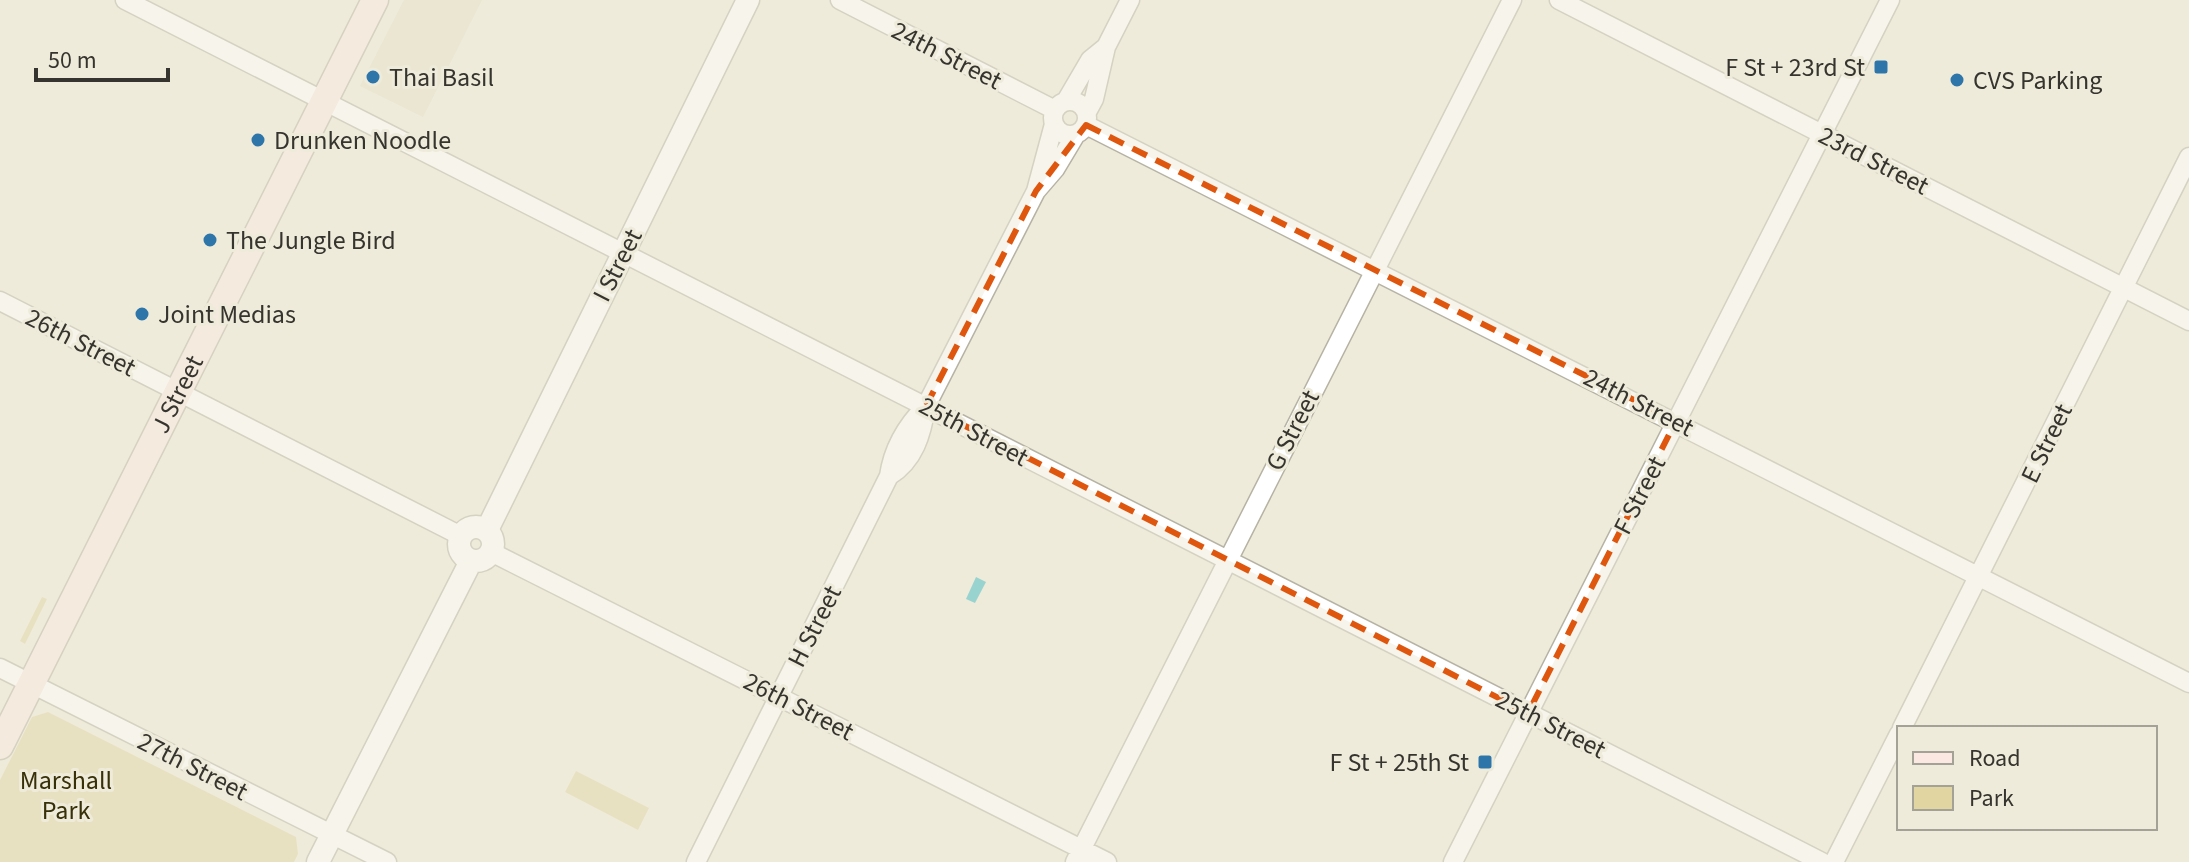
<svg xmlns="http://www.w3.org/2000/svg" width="2189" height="862" font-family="'Source Sans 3',sans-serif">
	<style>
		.built { fill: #e4dfc8 }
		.green { fill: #e1d6a2 }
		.water { fill: #31b7c3 }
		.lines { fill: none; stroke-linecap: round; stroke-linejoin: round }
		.minor-casing { stroke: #b6b3a4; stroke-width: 21 }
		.tertiary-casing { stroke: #b6b3a4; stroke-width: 25 }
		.secondary-casing { stroke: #b6b3a4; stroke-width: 29 }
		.minor { stroke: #fff; stroke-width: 18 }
		.tertiary { stroke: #fff; stroke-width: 22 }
		.secondary { stroke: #fbe8e2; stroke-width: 26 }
		.marked { fill: none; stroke: #df570e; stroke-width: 6; stroke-dasharray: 16 10; stroke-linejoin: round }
		.poi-dot { fill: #2e76aa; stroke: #eeebdb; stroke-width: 3 }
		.labels { text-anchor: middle; stroke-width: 6; stroke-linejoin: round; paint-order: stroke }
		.street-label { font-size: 26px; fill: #36342e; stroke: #eeebdb }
		.poi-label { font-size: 26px; fill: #36342e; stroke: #eeebdb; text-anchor: start }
		.park-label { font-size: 26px; fill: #383008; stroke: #eeebdb }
	</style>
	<rect width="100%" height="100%" fill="#eeebdb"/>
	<!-- built -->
	<path class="built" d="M404,0H482L423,117L360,86Z"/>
	<!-- green -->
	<path class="green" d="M42,597L47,599L25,644L20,641Z
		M48,712L296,837L298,854L294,862H0V780L32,717Z
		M576,771L649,808L638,830L565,792Z"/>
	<!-- water -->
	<path class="water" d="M976,577L986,582L975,603L966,599Z"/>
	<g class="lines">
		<defs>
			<path id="minor" d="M125,0L1822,862
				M840,0L1055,110
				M1559,0L2189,321
				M1053 118a17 17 0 1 1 34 0a17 17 0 1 1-34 0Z
				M1066,101L1090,60L1106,47
				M1087,112L1094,99L1106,47L1130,0
				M1086,125L2189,683
				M1036,191L1054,124
				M0,301L461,536
				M889,476C914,461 922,434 926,406
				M491,552L1107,862
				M0,668L387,862
				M1902,728L2189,157
				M696,862L889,476C893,448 906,426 926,406L1036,191L1055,169L1076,134
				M1075,862L1512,0
				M1453,862L1890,0
				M1834,862L1899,734"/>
			<path id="tertiary" d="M459 544a17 17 0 1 1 34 0a17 17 0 1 1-34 0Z
				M487,530L748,0
				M318,862L471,561"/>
			<g id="secondary">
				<path id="s1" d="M0,746L375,0"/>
			</g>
		</defs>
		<!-- minor casing -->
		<use href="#minor" class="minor-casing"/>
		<!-- tertiary casing -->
		<use href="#tertiary" class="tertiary-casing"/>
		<!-- secondary casing -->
		<use href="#secondary" class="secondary-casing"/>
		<!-- minor -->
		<use href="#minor" class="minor"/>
		<!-- tertiary -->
		<use href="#tertiary" class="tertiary"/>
		<!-- secondary -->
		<use href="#secondary" class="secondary"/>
	</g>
	<!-- marked area -->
	<path d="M0 0H2189V862H0ZM1086,125L1676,421L1528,713L926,406L1036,191Z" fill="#eeebdb" fill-opacity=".55" fill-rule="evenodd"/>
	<path class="marked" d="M1086,125L1676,421L1528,713L926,406L1036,191Z"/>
	<!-- markers -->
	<g class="poi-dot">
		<rect x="1873" y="59" width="16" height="16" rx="4"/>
		<circle cx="373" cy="77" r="8"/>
		<circle cx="1957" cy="80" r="8"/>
		<circle cx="258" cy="140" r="8"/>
		<circle cx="210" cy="240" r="8"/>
		<circle cx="142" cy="314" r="8"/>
		<rect x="1477" y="754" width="16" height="16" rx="4"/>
	</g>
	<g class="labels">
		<!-- street labels -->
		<g class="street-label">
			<text transform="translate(947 55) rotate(27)" y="9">24th Street</text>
			<text transform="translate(1874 160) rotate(27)" y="9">23rd Street</text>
			<text transform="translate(617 265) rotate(-63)" y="9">I Street</text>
			<text transform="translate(81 342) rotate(27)" y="9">26th Street</text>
			<text dy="9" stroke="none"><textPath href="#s1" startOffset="394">J Street</textPath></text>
			<text transform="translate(1639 402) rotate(27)" y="9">24th Street</text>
			<text transform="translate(1292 430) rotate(-63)" y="9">G Street</text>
			<text transform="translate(974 431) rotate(28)" y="9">25th Street</text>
			<text transform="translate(2046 443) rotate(-64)" y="9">E Street</text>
			<text transform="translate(1639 495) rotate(-63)" y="9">F Street</text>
			<text transform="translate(814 626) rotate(-63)" y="9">H Street</text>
			<text transform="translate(799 706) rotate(27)" y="9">26th Street</text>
			<text transform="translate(1551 724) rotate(27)" y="9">25th Street</text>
			<text transform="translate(193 766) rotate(27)" y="9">27th Street</text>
		</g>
		<!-- poi labels -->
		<g class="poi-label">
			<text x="1865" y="76" text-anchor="end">F St + 23rd St</text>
			<text x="389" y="86">Thai Basil</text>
			<text x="1973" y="89">CVS Parking</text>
			<text x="274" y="149">Drunken Noodle</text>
			<text x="226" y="249">The Jungle Bird</text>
			<text x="158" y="323">Joint Medias</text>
			<text x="1469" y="771" text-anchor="end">F St + 25th St</text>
		</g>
		<!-- park labels -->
		<g class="park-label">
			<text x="66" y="789">Marshall<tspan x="66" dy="30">Park</tspan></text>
		</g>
	</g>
	<!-- legend -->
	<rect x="1897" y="726" width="260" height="104" fill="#eeebdb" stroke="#a4a296" stroke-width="2"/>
	<rect x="1913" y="752" width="40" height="12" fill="#fbe8e2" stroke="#a4a296" stroke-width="2"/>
	<text x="1969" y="766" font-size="24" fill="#36342e">Road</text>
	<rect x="1913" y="786" width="40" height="24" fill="#e1d6a2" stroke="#a4a296" stroke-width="2"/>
	<text x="1969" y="806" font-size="24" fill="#36342e">Park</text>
	<!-- scale -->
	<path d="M36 68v12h132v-12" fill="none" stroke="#36342e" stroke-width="4"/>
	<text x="48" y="68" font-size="24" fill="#36342e" stroke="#eeebdb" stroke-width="6" paint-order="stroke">50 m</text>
</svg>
